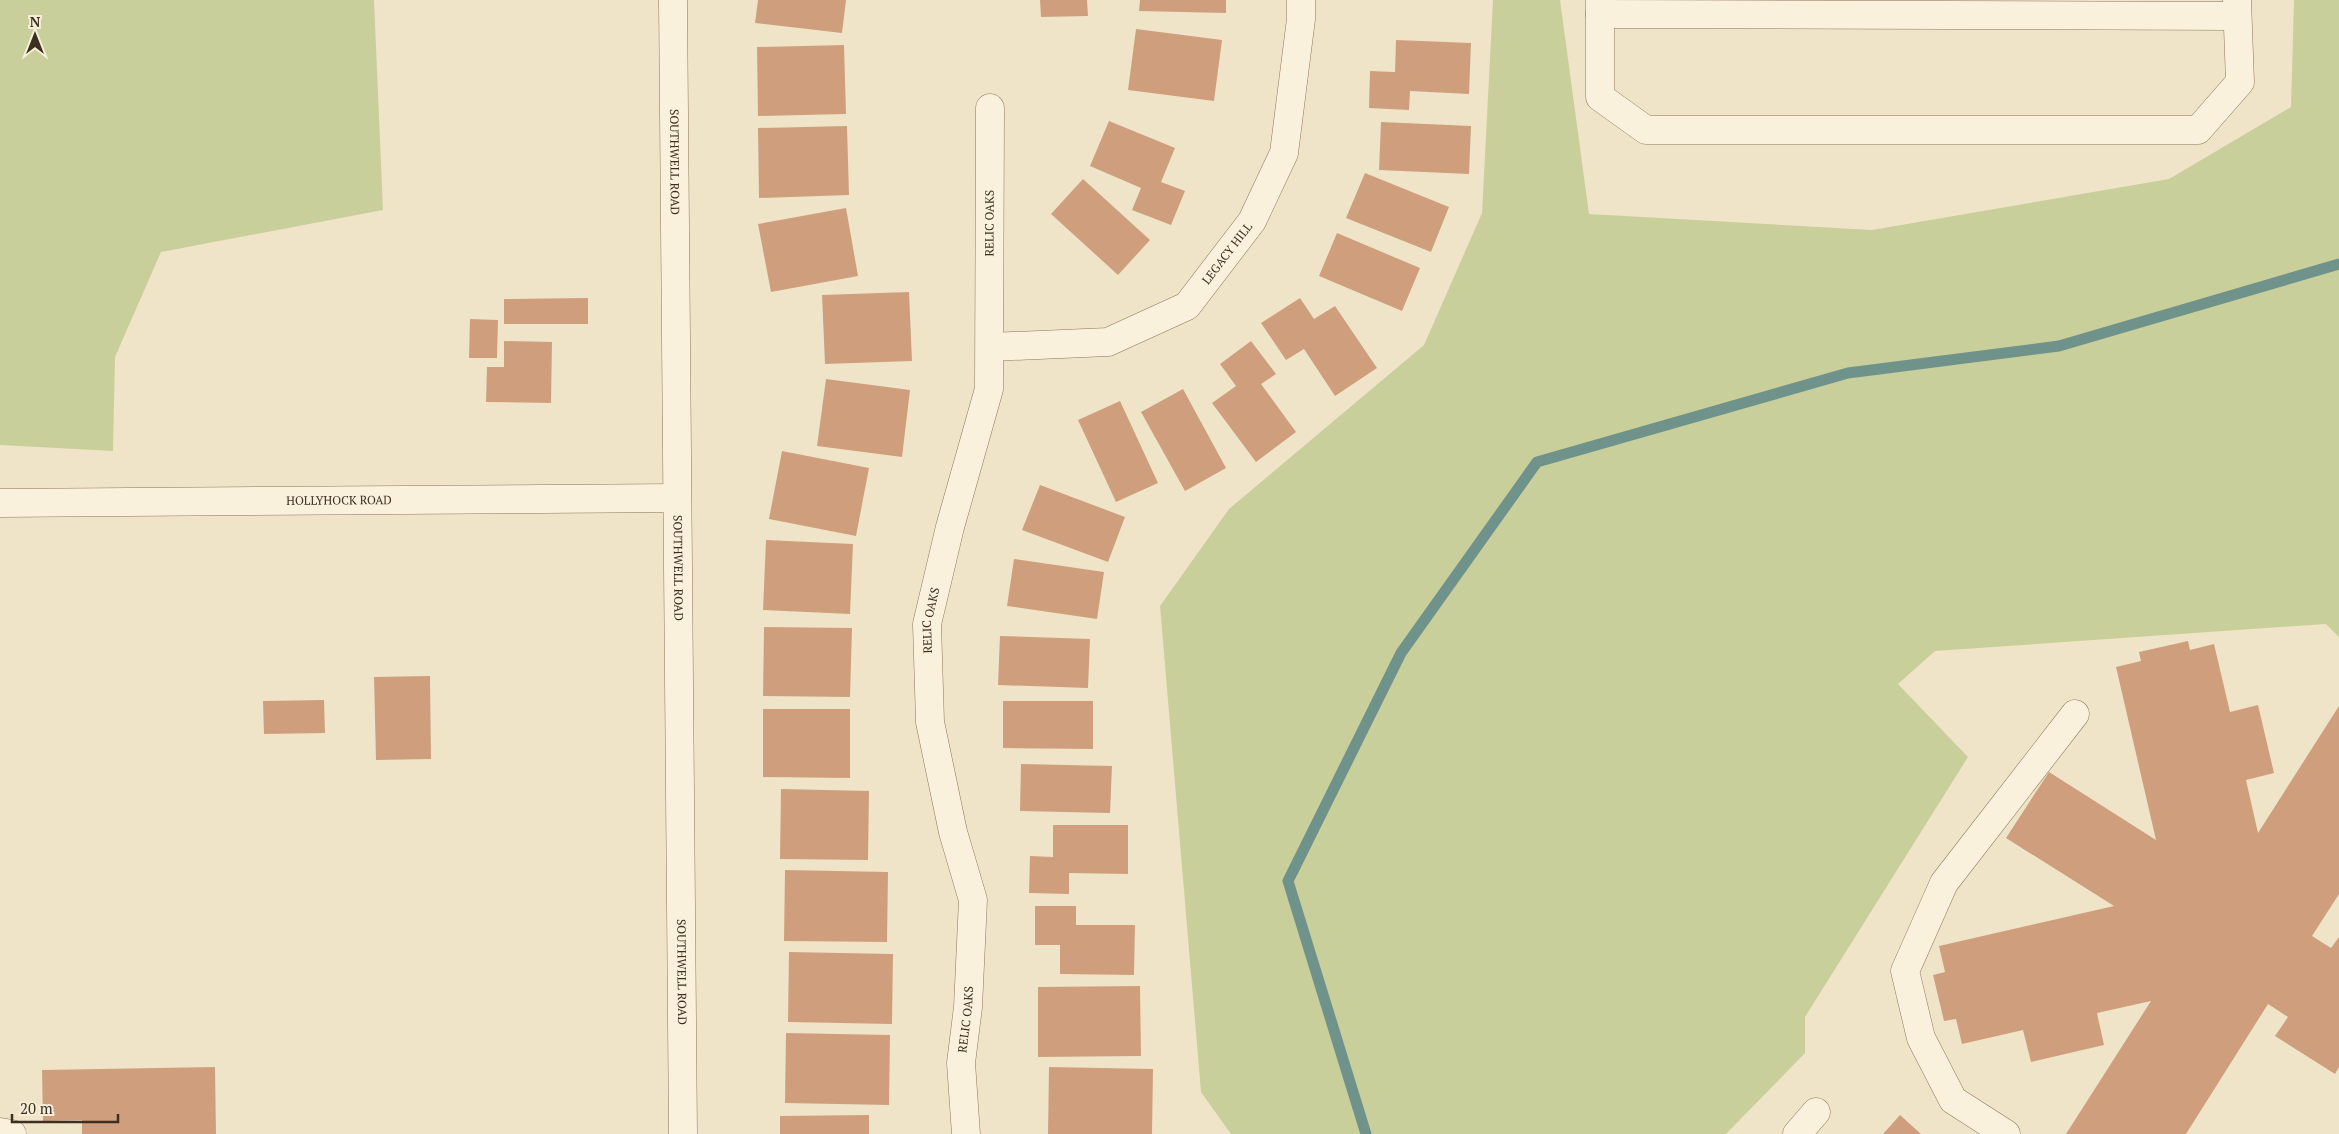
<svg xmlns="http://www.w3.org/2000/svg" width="2339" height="1134" font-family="'PT Serif',serif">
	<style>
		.green { fill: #c9cf9b }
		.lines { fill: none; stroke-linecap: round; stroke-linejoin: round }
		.stream { stroke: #6f938a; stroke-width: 11 }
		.building { fill: #cf9f7d }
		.minor-casing { stroke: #8d765c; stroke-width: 29 }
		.minor { stroke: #faf1dc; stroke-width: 28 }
		.labels { text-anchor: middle; stroke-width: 4; stroke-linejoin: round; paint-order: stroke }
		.street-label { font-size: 12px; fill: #3d2e20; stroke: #f7eed8 }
	</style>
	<rect width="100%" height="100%" fill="#f0e4c8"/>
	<!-- green -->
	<path class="green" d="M0,0H374L383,210L161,252L115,357L113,451L0,445Z
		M1493,0H1560L1589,214L1872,230L2169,179L2291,107L2294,0H2339V637L2326,624L1935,651L1898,684L1968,757L1805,1017V1053L1726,1134H1231L1201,1092L1160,606L1229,509L1424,345L1482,213Z"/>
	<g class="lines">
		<!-- stream -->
		<path class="stream" d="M1366,1134L1288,881L1401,653L1537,462L1848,373L2059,346L2339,264"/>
	</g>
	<!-- building -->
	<path class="building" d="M758,0H846L842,33L755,23Z
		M1040,0H1087L1088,16L1041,17Z
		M1140,0H1226V13L1139,11Z
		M1136,29L1222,40L1214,101L1128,90Z
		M1396,40L1471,43L1469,94L1410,91L1409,110L1369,108L1370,71L1395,72Z
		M844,45L846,114L758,116L757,47Z
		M1109,121L1175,148L1161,182L1185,191L1171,225L1132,210L1141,188L1090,166Z
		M1381,122L1471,126L1469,174L1379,170Z
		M847,126L849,195L759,198L758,128Z
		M1365,173L1449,207L1431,252L1346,218Z
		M1083,179L1150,240L1118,275L1051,214Z
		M846,208L858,276L771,292L758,224Z
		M1337,233L1420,268L1402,311L1319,276Z
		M909,292L912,361L825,364L822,295Z
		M588,298V324H504V299Z
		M1300,298L1314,319L1335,306L1377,368L1335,396L1304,349L1286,360L1261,323Z
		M470,319L498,320L497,358H469Z
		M504,341L552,342L551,403L486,402L487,367H504Z
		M1251,341L1276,374L1261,384L1296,432L1256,462L1212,403L1236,386L1220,364Z
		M826,379L910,390L902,457L817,446Z
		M1183,389L1226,468L1185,491L1141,412Z
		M1120,401L1158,483L1116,502L1078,420Z
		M782,451L869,468L856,536L769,519Z
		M1040,485L1125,517L1108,562L1022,530Z
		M766,540L853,544L850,614L763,610Z
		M1014,559L1104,572L1097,619L1007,606Z
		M764,627L852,628L850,697L763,696Z
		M1000,636L1090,639L1088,688L998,685Z
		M2188,641L2190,650L2214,644L2230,712L2258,705L2274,773L2246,780L2258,833L2339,706V894L2312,936L2331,948L2339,937V1067L2335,1074L2275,1036L2288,1017L2268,1004L2186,1134H2066L2151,1001L2097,1013L2104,1045L2031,1062L2023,1030L1962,1044L1956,1019L1944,1021L1933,975L1945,972L1939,946L2114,906L2006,838L2049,772L2156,840L2116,667L2141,661L2139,652Z
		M430,676L431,759L376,760L374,677Z
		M324,700L325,733L264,734L263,701Z
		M1003,701H1093V749L1003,748Z
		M763,709H850V778L763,777Z
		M1021,764L1112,766L1110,813L1020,811Z
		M781,789L869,791L868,860L780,859Z
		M1053,825H1128V874L1069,873V894L1029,893L1030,856L1053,857Z
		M785,870L888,872L887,942L784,941Z
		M1035,906H1076V925H1135L1134,975L1060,974V945H1035Z
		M789,952L893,954L892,1024L788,1022Z
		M1140,986L1141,1056L1038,1057V987Z
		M786,1033L890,1035L889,1105L785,1103Z
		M215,1067L216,1134H82V1120L43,1121L42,1070Z
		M1049,1067L1153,1069L1152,1134H1048Z
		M869,1115V1134H780V1116Z
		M1900,1115L1921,1134H1883Z"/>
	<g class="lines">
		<defs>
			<g id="minor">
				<path id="s1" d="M673,0L683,1134"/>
				<path d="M1600,0V97L1646,130H2198L2240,82L2237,0"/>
				<path d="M1600,14L2237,16"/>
				<path id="s2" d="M990,347L1108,342L1187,306L1252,221L1284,153L1301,19V0"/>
				<path id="s3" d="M0,503L677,498"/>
				<path d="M0,1132L12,1134"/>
				<path id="s4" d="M966,1134L961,1063L968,1007L973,900L953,832L930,722L927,624L950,527L989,389L990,108"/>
				<path d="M1797,1134L1816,1112"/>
				<path d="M2006,1134L1953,1100L1921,1038L1905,971L1944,883L2075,714"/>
			</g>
		</defs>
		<!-- minor casing -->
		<use href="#minor" class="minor-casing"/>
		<!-- minor -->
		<use href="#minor" class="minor"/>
	</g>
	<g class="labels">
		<!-- street labels -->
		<g class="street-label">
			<text dy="4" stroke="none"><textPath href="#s1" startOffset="162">SOUTHWELL ROAD</textPath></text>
			<text dy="4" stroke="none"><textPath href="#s4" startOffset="925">RELIC OAKS</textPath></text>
			<text dy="4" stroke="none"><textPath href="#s2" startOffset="271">LEGACY HILL</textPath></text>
			<text dy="4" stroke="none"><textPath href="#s3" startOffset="339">HOLLYHOCK ROAD</textPath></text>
			<text dy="4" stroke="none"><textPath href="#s1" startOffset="568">SOUTHWELL ROAD</textPath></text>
			<text dy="4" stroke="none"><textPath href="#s4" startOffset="520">RELIC OAKS</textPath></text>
			<text dy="4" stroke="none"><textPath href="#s1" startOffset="972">SOUTHWELL ROAD</textPath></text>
			<text dy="4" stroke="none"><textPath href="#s4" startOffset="115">RELIC OAKS</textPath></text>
		</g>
	</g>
	<!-- north arrow -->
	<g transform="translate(35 35)" stroke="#f7eed8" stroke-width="4" paint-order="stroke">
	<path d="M0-4L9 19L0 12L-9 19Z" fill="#3d2e20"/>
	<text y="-8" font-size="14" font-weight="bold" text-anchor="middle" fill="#3d2e20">N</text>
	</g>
	<!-- scale -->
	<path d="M12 1114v8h106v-8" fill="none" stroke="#3d2e20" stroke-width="2.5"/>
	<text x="20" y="1114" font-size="15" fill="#3d2e20" stroke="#f7eed8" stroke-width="4" paint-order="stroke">20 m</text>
</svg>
